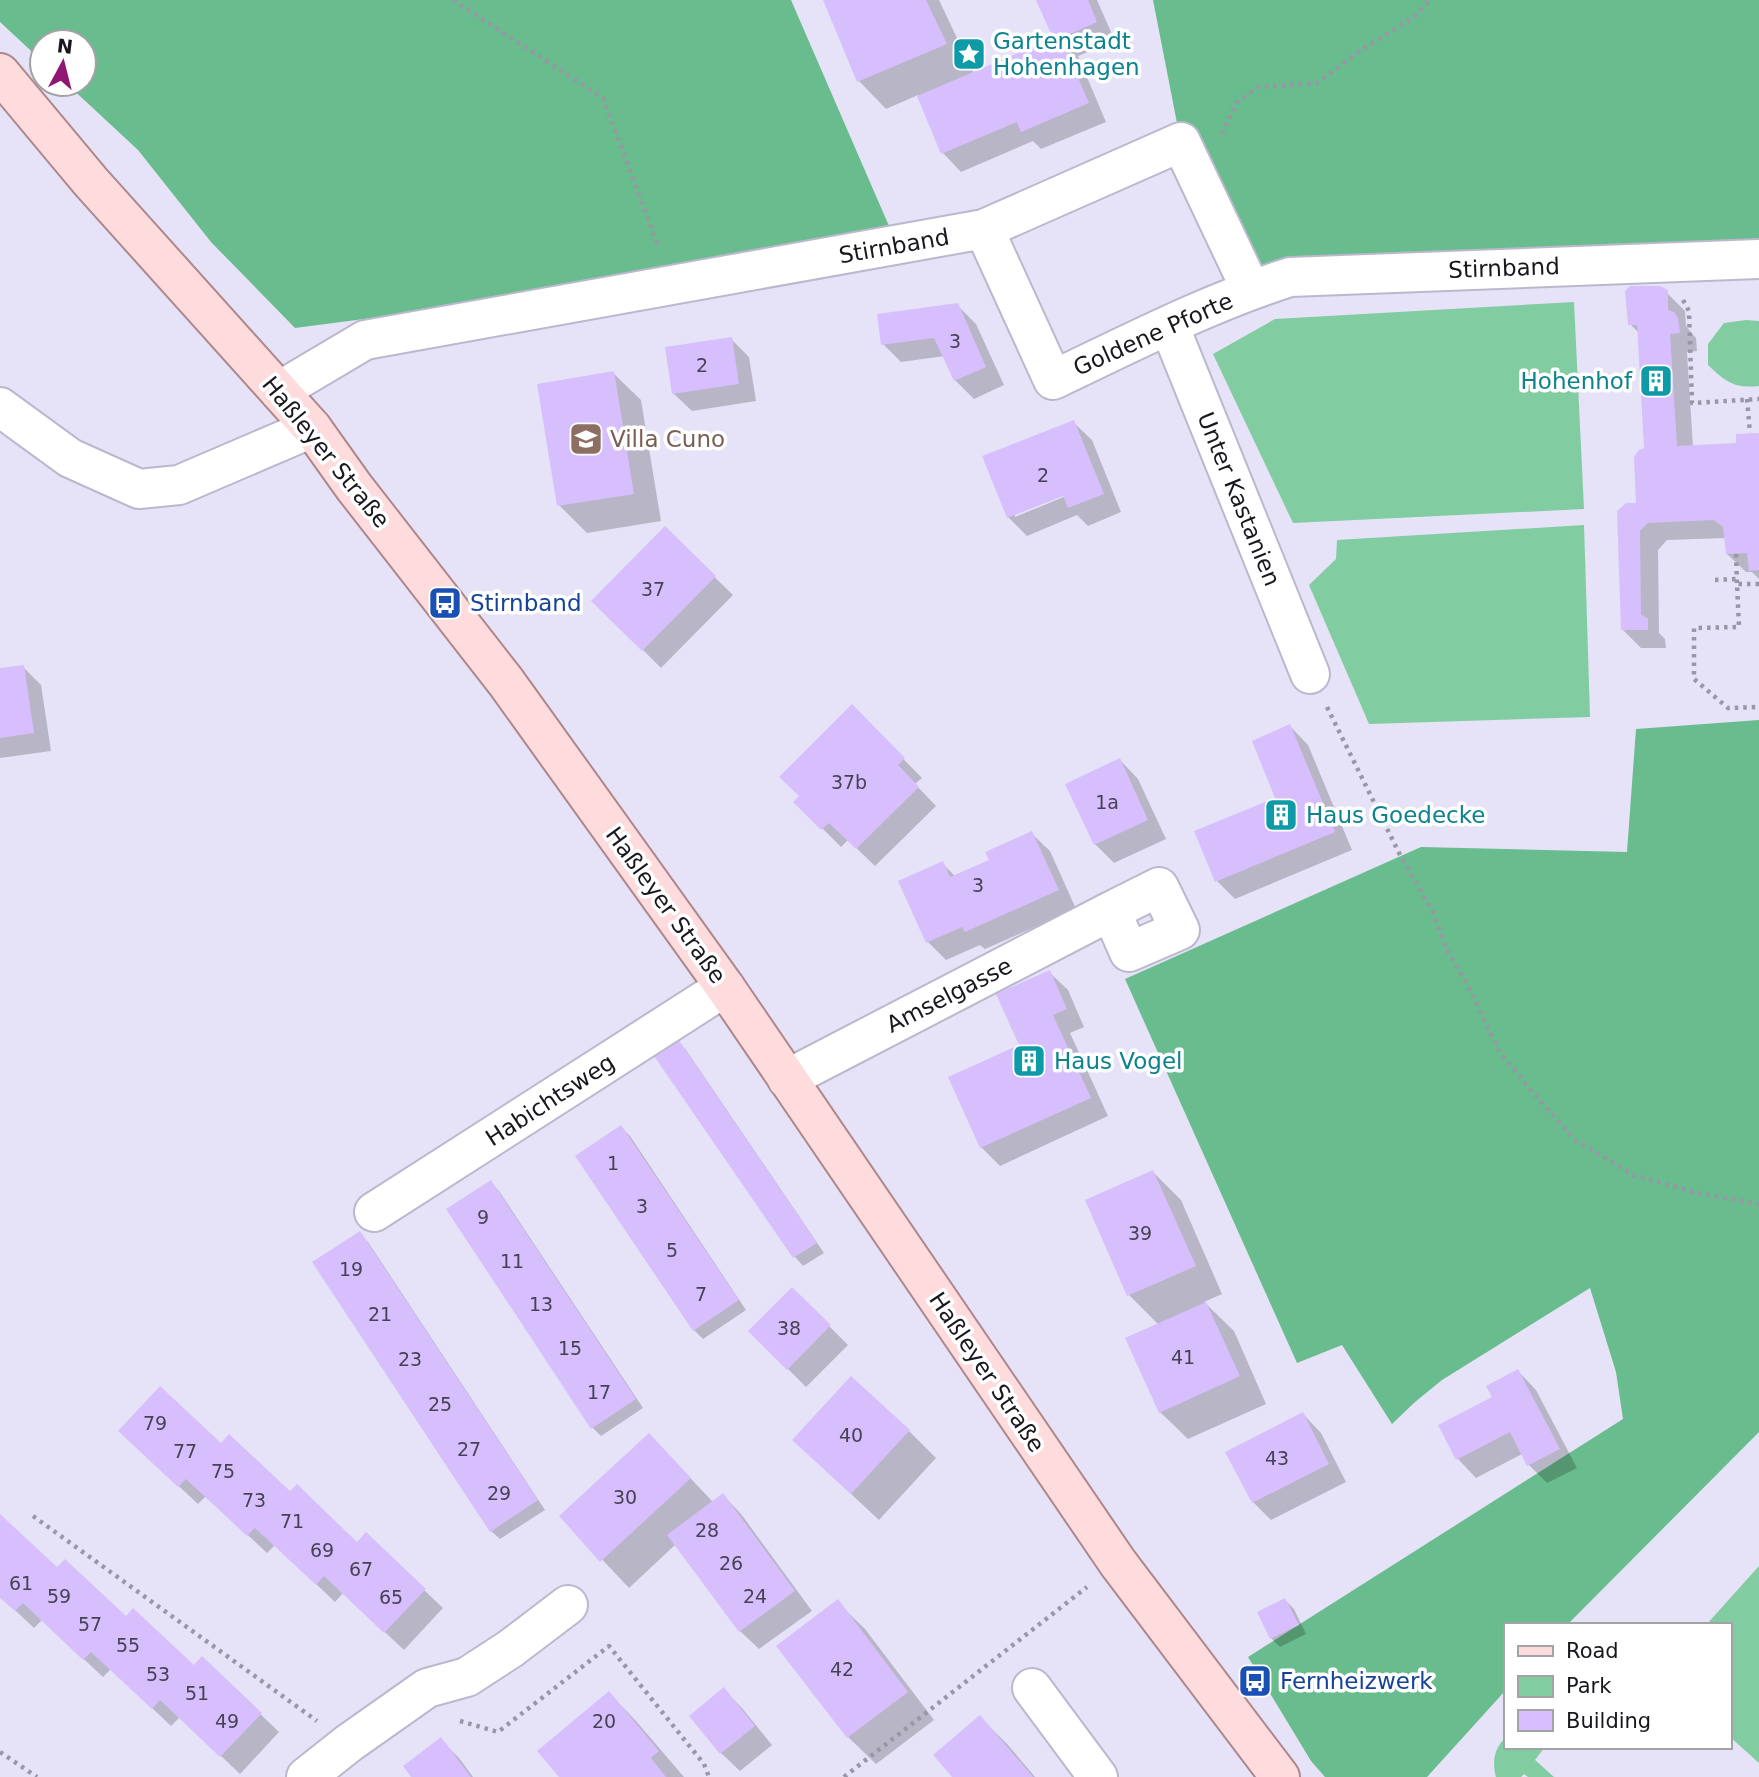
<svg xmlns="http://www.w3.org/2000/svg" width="1759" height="1777" font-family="'DejaVu Sans',sans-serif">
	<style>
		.green { fill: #82cca1 }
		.forest { fill: #69bc8d }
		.shadow { fill: #0003; fill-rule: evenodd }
		.building { fill: #d6bffc }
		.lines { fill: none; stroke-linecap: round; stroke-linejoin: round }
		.minor-casing { stroke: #bbb8cd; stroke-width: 42 }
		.major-casing { stroke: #ae878c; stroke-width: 42 }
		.path { stroke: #9996a6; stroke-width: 4.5; stroke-dasharray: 3.5 5; stroke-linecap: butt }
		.minor { stroke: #fff; stroke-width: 38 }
		.major { stroke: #fedcdd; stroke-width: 38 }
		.labels { text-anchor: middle; stroke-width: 7; stroke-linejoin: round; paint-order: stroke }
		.number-label { font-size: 19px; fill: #484156 }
		.culture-label { font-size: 23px; fill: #0d838f; stroke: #fff; text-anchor: start }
		.street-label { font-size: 23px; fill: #18171e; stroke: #fff }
		.education-label { font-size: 23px; fill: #785e54; stroke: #fff; text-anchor: start }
		.transit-label { font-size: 23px; fill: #164399; stroke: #fff; text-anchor: start }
	</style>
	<rect width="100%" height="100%" fill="#e6e3f8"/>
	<!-- green -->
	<path class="green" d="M1574,302L1584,509L1293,523L1213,354L1275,319Z
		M1746,320L1759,321V386C1734,389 1725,381 1708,365V344L1724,323Z
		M1584,525L1590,717L1369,724L1309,585L1336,559L1337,540Z
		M1759,1566V1763L1729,1736V1625H1706Z
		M1505,1738V1747H1545L1535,1760L1554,1777H1528L1524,1774L1521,1777H1496C1492,1762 1494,1749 1505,1738Z"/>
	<!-- forest -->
	<path class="forest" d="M0,0H791L899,249L295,328L211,242L138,150L67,84H84V42H42V61L0,22Z
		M1153,0H1759V257L1260,284L1177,123Z
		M1759,720V1432L1567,1625H1505V1691L1427,1777H1325L1311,1761L1248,1657L1623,1419L1616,1372L1590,1288L1442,1380L1415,1402L1392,1424L1342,1345L1297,1363L1125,979L1421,847L1627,852L1636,729Z"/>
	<!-- shadow -->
	<path class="shadow" d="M825,0H939L974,74L1055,39L1038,0H1097L1115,41L1078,56L1106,122L1041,149L1033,141L961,172L943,153L918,95L886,109L859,81Z
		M1666,292L1685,311L1686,326L1696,338L1697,351L1687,352L1693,447L1738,444L1759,434V579L1752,572H1746L1727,554L1726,538L1667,540L1658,550L1659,633L1665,639L1666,648H1641L1623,630L1646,450L1640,334L1630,324Z
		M957,305L976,324L1004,385L974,399L955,380L945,356L901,362L883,344Z
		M731,339L749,357L756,401L692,411L673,393Z
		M613,373L641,400L661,521L587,533L559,505Z
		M1073,422L1092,440L1121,512L1088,526L1077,515L1027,536L1008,517ZM1070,491L1071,494L1015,517V513Z
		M665,529L733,595L661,668L594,601Z
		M23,667L41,685L51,751L0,758V670Z
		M852,707L922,778L915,784L936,806L875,866L848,840L841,847L796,802Z
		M1290,726L1308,745L1352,850L1235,899L1217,881L1277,799Z
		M1120,760L1138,779L1166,839L1114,863L1095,844Z
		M1031,833L1050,851L1076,909L985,949L980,945L946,960L928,942L942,863L956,877L992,861Z
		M1049,972L1068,990L1084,1027L1070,1033L1108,1116L1000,1166L981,1147Z
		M678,1041L686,1050L824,1253L803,1266L795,1257Z
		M621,1127L630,1136L746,1310L703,1339L694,1330Z
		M1153,1172L1181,1200L1222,1294L1204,1302L1234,1331L1266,1404L1188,1439L1160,1412L1159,1325L1129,1295Z
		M490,1182L499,1191L643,1408L601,1436L592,1427Z
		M359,1233L368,1242L545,1510L500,1539L491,1531Z
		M792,1289L848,1345L806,1387L750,1331Z
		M1518,1371L1536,1390L1577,1468L1547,1483L1529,1465L1522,1454L1476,1478L1458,1459L1494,1397Z
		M1303,1414L1321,1433L1346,1482L1271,1520L1253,1502Z
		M909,1431L936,1458L879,1520L822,1467Z
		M221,1445L357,1544L366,1535L443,1608L404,1650L343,1593L335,1602L275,1545L267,1553L206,1496L198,1504L139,1449Z
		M676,1463L713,1502L723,1495L741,1514L812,1611L759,1649L740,1631L676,1544L629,1588L561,1516Z
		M0,1516L57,1569L194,1668L202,1658L279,1732L240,1774L180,1717L171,1726L111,1669L103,1677L42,1620L34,1628L0,1596Z
		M1285,1600L1294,1609L1306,1634L1280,1647L1271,1638L1259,1613Z
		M837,1602L865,1629L934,1720L876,1764L848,1737Z
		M724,1690L742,1708L772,1745L740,1771L721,1753Z
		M609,1693L636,1721L684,1777H561Z
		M980,1717L1008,1745L1035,1777H954Z
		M441,1740L459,1758L473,1777H413Z"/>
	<!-- building -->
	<path class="building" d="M823,0H926L947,44L857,82Z
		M1036,0H1088L1097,22L1061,38L1089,103L1021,132L1017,122L941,154L917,96L1053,38Z
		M1630,286H1660L1668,290V310L1674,312L1678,318L1680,333L1670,334L1677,446L1736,443V434L1759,433V570L1749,571L1747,553L1726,554L1723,527L1714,520L1648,523L1640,531L1641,614L1648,619V630H1621L1617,511L1626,503H1636L1634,457L1639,450L1644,448L1637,325H1628L1625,291Z
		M958,303L986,367L954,381L934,338L881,345L877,314Z
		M732,337L739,384L672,394L665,347Z
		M614,371L634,494L557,506L537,384Z
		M1074,420L1104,494L1068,508L1063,496L1007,518L982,456Z
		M665,526L716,576L642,651L591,601Z
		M24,665L34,733L0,738V668Z
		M852,704L905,758L898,765L919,787L856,849L829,823L821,830L793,802L799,796L779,777Z
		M1290,724L1335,832L1215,882L1194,831L1275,798L1252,741Z
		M1120,758L1148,820L1094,845L1065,784Z
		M1032,831L1059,890L965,932L962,927L926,943L898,881L943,861L950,877L989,860L985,852Z
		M1050,970L1067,1009L1053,1015L1091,1098L980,1148L948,1077L1019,1045L996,994Z
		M678,1039L817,1243L793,1258L654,1056Z
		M621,1125L739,1300L693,1331L575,1156Z
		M1153,1170L1196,1266L1127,1296L1085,1200Z
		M491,1180L636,1399L591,1429L446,1209Z
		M360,1231L538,1500L490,1532L312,1262Z
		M792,1287L831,1325L787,1370L748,1331Z
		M1206,1302L1240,1376L1159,1413L1125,1338Z
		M1518,1369L1560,1449L1527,1466L1510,1432L1456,1460L1438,1425L1492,1397L1486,1386Z
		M851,1376L910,1430L851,1494L792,1440Z
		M160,1386L221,1443L229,1434L290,1491L297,1484L357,1542L366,1532L426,1589L384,1633L324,1576L316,1585L255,1528L247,1536L186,1479L178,1487L118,1431Z
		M1303,1412L1329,1464L1252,1503L1225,1452Z
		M649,1433L691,1478L600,1562L559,1516Z
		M723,1493L795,1591L739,1632L667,1535Z
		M0,1514L57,1567L65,1559L126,1616L133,1608L194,1665L202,1656L262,1713L220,1757L160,1700L152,1709L91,1652L83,1660L23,1603L15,1611L0,1598Z
		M1285,1598L1299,1625L1270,1639L1257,1612Z
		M838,1599L908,1692L847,1738L776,1646Z
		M724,1687L755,1726L720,1754L689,1716Z
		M609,1691L659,1751L651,1758L666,1777H559L537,1751Z
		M980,1715L1033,1777H952L933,1755Z
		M441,1737L471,1777H411L403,1766Z"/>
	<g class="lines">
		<defs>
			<path id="minor" d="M984,229L1053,380C1131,343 1208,303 1290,277L1759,259
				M1169,325L1310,674
				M279,391L365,340L984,229L1181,142L1251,290
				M0,407L70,458L139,489L179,485L312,428
				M787,1079L1111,911L1129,952L1180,930L1159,887L1111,911
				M374,1212L725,987
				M1032,1688L1098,1777
				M306,1777L349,1743L427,1688L467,1677L510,1649L568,1605"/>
			<path id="major" d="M0,73L91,182L312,428L354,487L506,682L725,987L1118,1563L1280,1777"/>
		</defs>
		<!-- minor casing -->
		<use href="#minor" class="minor-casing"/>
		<!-- major casing -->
		<use href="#major" class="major-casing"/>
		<!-- path -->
		<path class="path" d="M453,0L603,98L659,249
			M1222,134L1236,103L1258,87L1317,83L1354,55L1415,16L1430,0
			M1683,300L1689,311L1692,403L1759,399
			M1747,399L1750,433
			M1736,554L1737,584
			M1715,580L1737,579
			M1759,584H1737L1739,627L1694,628V679L1728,708L1759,707
			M1327,707L1400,855L1433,912L1446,948L1469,988L1499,1051L1535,1095L1574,1139L1633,1175L1697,1193L1759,1204
			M33,1516L317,1721
			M460,1721L498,1732L609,1646L704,1764L709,1777
			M0,1752L37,1777
			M844,1777L1087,1587"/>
		<!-- minor -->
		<use href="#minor" class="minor"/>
		<!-- major -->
		<use href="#major" class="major"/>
	</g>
	<!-- icons -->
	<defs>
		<symbol id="sight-square" viewBox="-11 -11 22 22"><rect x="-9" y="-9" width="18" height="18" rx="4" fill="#0f9aa8" stroke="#fff"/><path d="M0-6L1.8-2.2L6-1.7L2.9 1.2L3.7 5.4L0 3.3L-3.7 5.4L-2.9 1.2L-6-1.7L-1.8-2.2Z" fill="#fff"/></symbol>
		<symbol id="building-square" viewBox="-11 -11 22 22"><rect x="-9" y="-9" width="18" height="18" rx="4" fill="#0f9aa8" stroke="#fff"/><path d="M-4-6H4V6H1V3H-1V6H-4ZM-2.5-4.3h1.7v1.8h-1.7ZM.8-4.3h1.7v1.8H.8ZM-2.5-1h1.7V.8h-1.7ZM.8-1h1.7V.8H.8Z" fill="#fff"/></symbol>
		<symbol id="school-square" viewBox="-11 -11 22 22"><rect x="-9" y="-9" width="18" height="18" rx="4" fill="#8d6e63" stroke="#fff"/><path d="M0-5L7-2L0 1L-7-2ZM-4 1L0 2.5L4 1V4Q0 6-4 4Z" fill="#fff"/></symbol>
		<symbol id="bus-square" viewBox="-11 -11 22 22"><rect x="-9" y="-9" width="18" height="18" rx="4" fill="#1a4fb4" stroke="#fff"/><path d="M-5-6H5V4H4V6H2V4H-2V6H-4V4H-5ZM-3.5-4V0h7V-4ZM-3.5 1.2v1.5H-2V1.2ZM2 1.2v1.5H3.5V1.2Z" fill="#fff"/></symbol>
	</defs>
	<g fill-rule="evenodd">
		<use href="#sight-square" x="950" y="35" width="38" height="38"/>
		<use href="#building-square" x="1637" y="362" width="38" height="38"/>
		<use href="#school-square" x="567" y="420" width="38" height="38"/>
		<use href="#bus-square" x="426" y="584" width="38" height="38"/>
		<use href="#building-square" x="1262" y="796" width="38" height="38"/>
		<use href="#building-square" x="1010" y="1042" width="38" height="38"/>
		<use href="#bus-square" x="1236" y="1662" width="38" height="38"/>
	</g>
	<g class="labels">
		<!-- number labels -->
		<g class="number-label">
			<text x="955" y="348">3</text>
			<text x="702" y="372">2</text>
			<text x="1043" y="482">2</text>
			<text x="653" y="596">37</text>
			<text x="849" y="789">37b</text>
			<text x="1107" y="809">1a</text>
			<text x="978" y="892">3</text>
			<text x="613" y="1170">1</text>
			<text x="642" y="1213">3</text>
			<text x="483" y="1224">9</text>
			<text x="1140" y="1240">39</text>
			<text x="672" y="1257">5</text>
			<text x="512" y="1268">11</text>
			<text x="351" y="1276">19</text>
			<text x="701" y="1301">7</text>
			<text x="541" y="1311">13</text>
			<text x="380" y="1321">21</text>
			<text x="789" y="1335">38</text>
			<text x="570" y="1355">15</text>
			<text x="1183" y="1364">41</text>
			<text x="410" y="1366">23</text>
			<text x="599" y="1399">17</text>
			<text x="440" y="1411">25</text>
			<text x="155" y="1430">79</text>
			<text x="851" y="1442">40</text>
			<text x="469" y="1456">27</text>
			<text x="185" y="1458">77</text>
			<text x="1277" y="1465">43</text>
			<text x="223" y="1478">75</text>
			<text x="499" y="1500">29</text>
			<text x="625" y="1504">30</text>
			<text x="254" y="1507">73</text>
			<text x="292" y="1528">71</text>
			<text x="707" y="1537">28</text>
			<text x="322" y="1557">69</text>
			<text x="731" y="1570">26</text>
			<text x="361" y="1576">67</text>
			<text x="21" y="1590">61</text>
			<text x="59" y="1603">59</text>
			<text x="755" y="1603">24</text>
			<text x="391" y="1604">65</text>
			<text x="90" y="1631">57</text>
			<text x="128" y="1652">55</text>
			<text x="842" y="1676">42</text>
			<text x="158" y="1681">53</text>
			<text x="197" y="1700">51</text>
			<text x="227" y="1728">49</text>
			<text x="604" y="1728">20</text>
		</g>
		<!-- culture labels -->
		<g class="culture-label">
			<text x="993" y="49">Gartenstadt<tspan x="993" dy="26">Hohenhagen</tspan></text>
			<text x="1632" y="389" text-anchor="end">Hohenhof</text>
			<text x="1306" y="823">Haus Goedecke</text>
			<text x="1054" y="1069">Haus Vogel</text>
		</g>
		<!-- street labels -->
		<g class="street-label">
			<text transform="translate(894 246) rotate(-10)" y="8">Stirnband</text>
			<text transform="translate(1504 268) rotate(-2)" y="8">Stirnband</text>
			<text transform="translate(1153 334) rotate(-24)" y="8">Goldene Pforte</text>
			<text transform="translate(326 452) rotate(51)" y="8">Haßleyer Straße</text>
			<text transform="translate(1239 499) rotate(68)" y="8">Unter Kastanien</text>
			<text transform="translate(666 905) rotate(54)" y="8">Haßleyer Straße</text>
			<text transform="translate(949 995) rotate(-27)" y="8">Amselgasse</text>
			<text transform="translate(550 1100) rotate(-33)" y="8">Habichtsweg</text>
			<text transform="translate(987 1372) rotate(56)" y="8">Haßleyer Straße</text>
		</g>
		<!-- education labels -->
		<g class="education-label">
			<text x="610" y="447">Villa Cuno</text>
		</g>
		<!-- transit labels -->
		<g class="transit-label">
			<text x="470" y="611">Stirnband</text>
			<text x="1280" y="1689">Fernheizwerk</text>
		</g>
	</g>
	<!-- legend -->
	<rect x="1504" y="1623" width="228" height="126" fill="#ffffff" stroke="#a3a2a5" stroke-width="2"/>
	<rect x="1518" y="1646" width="35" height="10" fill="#fedcdd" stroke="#a3a2a5" stroke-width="2"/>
	<text x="1566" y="1658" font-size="21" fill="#18171e">Road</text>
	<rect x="1518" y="1676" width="35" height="21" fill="#82cca1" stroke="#a3a2a5" stroke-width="2"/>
	<text x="1566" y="1693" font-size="21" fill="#18171e">Park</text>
	<rect x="1518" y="1710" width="35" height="21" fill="#d6bffc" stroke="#a3a2a5" stroke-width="2"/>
	<text x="1566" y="1728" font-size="21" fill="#18171e">Building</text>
	<!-- north arrow -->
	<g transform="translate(63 63) rotate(7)"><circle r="33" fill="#ffffff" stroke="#a3a2a5" stroke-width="2"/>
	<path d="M0-5L12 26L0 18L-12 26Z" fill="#911572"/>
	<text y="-10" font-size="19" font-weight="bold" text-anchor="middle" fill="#18171e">N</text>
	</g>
</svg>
